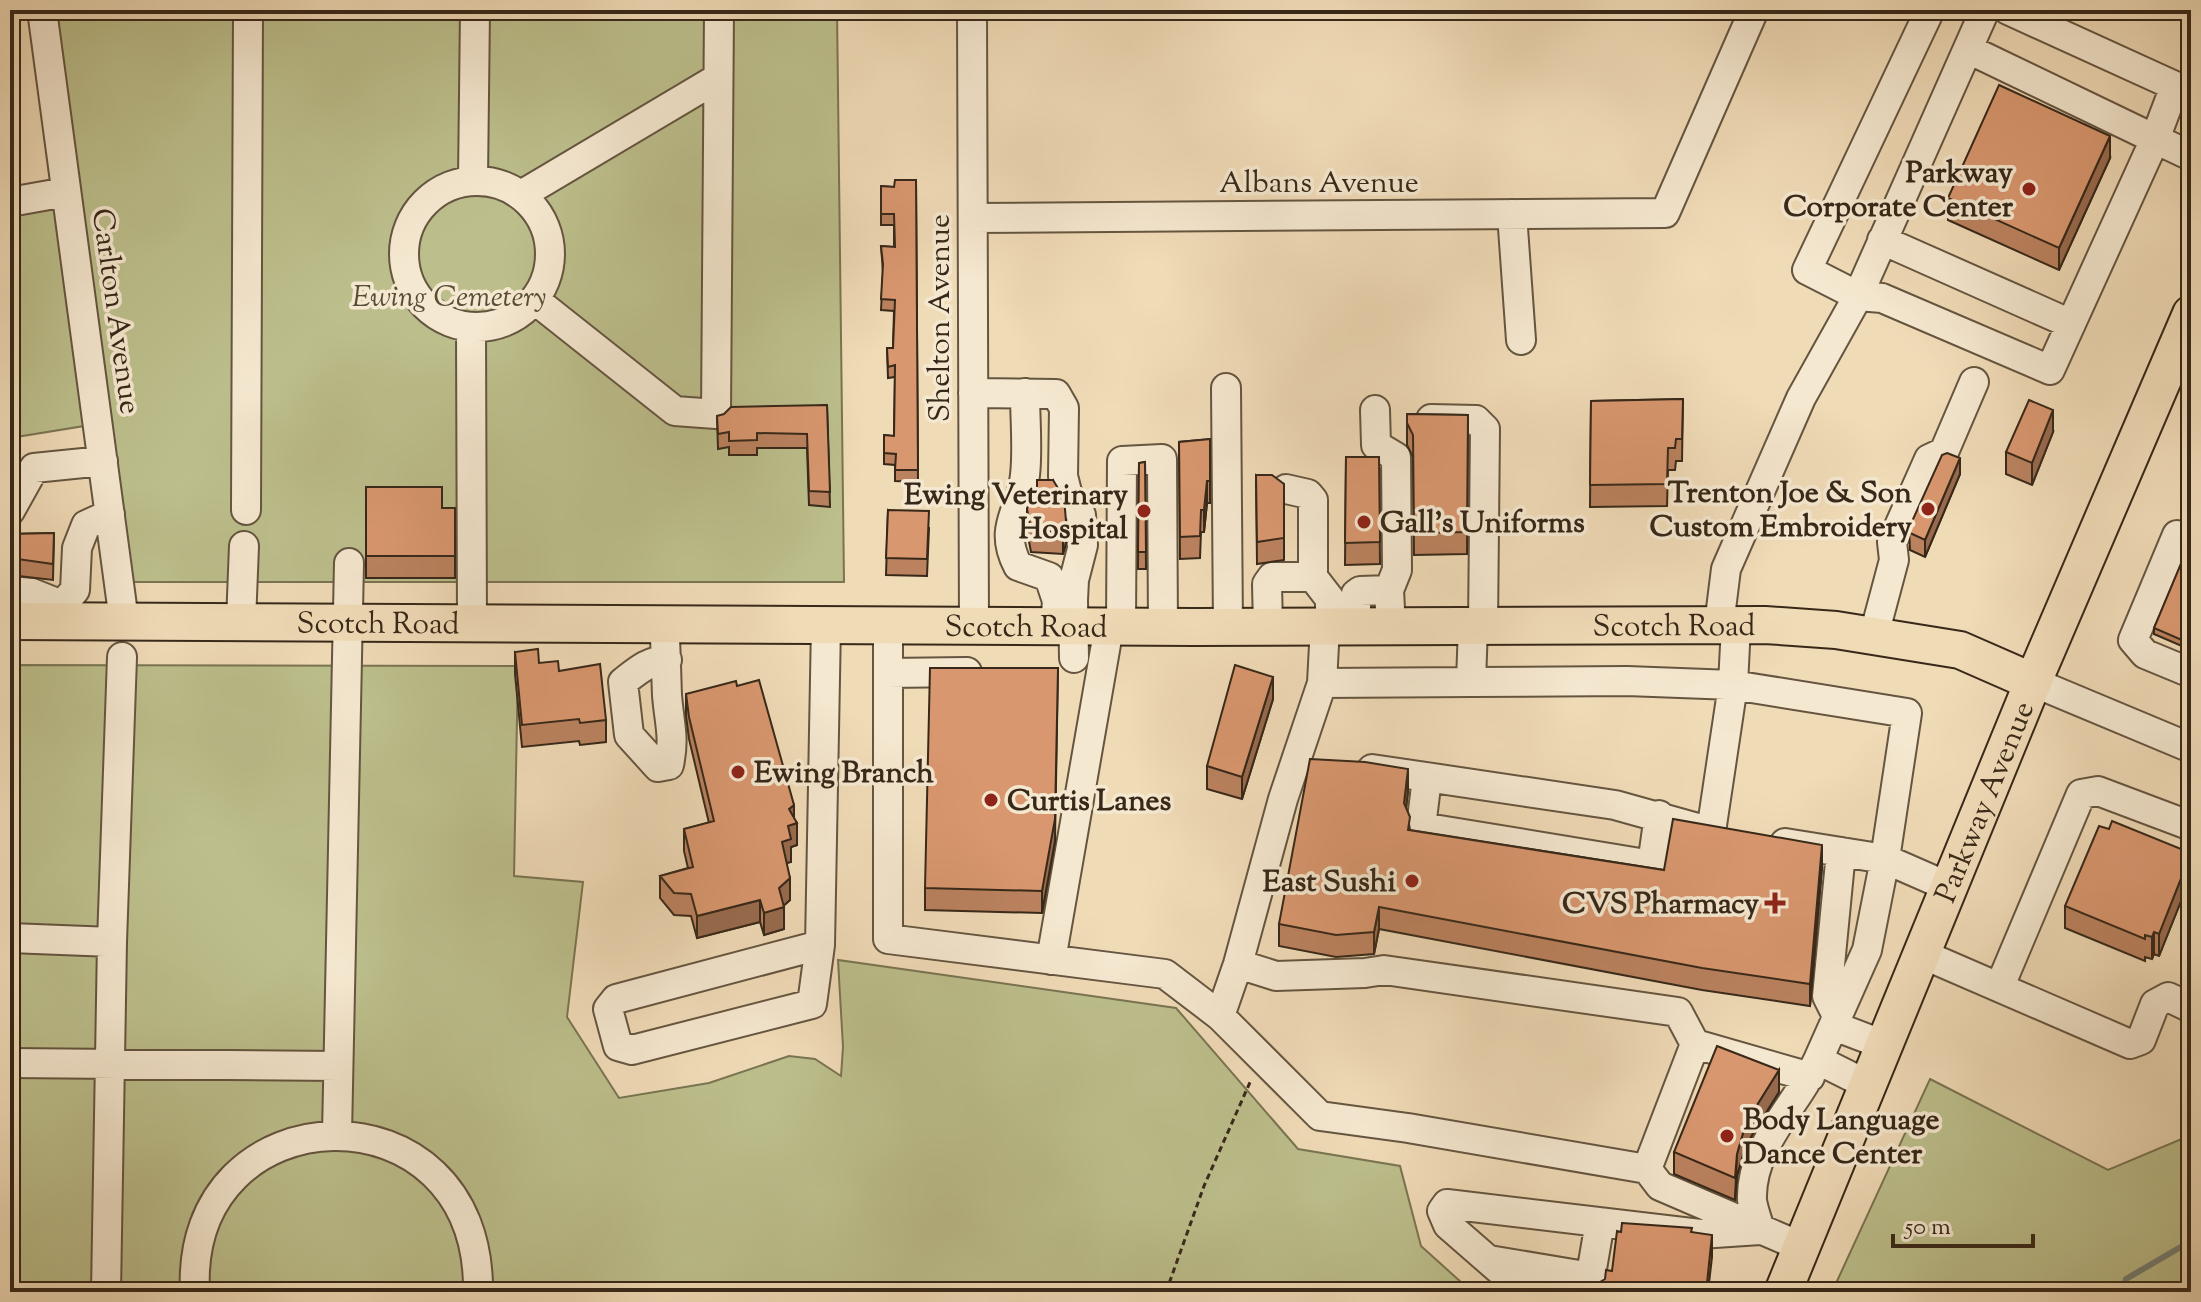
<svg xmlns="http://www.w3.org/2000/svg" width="2201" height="1302" font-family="'Sorts Mill Goudy',serif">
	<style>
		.green { fill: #bcbf8c; stroke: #7a7452; stroke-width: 2 }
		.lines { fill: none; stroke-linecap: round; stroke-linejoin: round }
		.stream { stroke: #737f77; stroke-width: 6 }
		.minor-casing { stroke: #655540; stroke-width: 32 }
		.major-casing { stroke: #372819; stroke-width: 40 }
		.path { stroke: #372819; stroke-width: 3; stroke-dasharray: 6 4; stroke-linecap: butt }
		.minor { stroke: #f5e8d0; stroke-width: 28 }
		.major { stroke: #f0dbb7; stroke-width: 36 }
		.wall { fill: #bb825f; stroke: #372819; stroke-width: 2 }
		.shaded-wall { fill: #986a4e; stroke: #372819; stroke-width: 2 }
		.building { fill: #d9976f; stroke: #372819; stroke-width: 2 }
		.poi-dot { fill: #8f2418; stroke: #f5e8d0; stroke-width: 3 }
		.labels { text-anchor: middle; stroke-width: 7; stroke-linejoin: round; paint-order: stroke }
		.poi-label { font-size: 30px; font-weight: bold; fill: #372819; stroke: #f5e8d0; text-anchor: end }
		.street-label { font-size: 30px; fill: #372819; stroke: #f5e8d0 }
		.park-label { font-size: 30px; font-style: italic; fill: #584e36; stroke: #f5e8d0 }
	</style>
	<rect width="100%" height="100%" fill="#f0dbb7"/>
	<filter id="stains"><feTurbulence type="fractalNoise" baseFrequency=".0025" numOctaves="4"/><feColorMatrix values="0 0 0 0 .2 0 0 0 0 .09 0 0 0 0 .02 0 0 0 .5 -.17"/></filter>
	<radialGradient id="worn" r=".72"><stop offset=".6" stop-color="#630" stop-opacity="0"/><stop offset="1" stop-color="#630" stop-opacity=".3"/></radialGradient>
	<!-- green -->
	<path class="green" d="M53,10H837L844,582H123L103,423L10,438V202L73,191Z
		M10,665L518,666L514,876L583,882L567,1017L619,1098L709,1083L789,1056L815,1059L841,1076L843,1047L838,960L1176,1008L1298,1149L1400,1166L1421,1246L1472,1292H10Z
		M1930,1079L2108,1170L2191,1135V1292H1832Z"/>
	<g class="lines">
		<!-- stream -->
		<path class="stream" d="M2122,1292L2126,1279L2191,1241"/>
		<defs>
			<path id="minor" d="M42,10L124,621
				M972,10L974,626
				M2008,10L2175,86L2155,139L2191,156
				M1968,49L2155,139L2050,370L1882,298L1858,296L1985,10
				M473,179L475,10
				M404 254a73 73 0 1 1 146 0a73 73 0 1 1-146 0Z
				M521,195L718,78
				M10,202L66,192
				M1512,214L1521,340
				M973,218L1665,213L1754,10
				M1882,240L2071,324
				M535,300L675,411L716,414L719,10
				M471,327L472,623
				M1226,388L1228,627
				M973,393L1056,394L1064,408L1063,476L1067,492L1081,515L1083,545L1074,580L1073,600L1074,658
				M1025,393C1025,420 1028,449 1025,475C1022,510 997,526 1018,566L1049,577L1057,601L1055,626
				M1375,410L1376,445L1396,457L1397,570L1389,590
				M1431,419L1476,420L1485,429L1483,626
				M1286,489L1308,494L1313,500V577
				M246,510L248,10
				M10,511L34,468L103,461
				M2191,539L2177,535L2133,640L2145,654L2191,673
				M10,591L32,593L62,605L69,620
				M62,605L75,590L77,548L86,525L110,514
				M241,622L244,546
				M664,624C666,648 666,671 667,695C669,722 675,737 669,765L658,767L629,735L623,682C636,672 649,660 667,660
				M888,625V939L1165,974L1220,1016
				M1719,625L1726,569L1801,398L1858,296L1807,270L1930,10
				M1736,625L1733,685L1907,713L1885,859L1867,950L1818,1060
				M1121,626L1122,461L1162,459L1163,627
				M1325,626L1322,683L1471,682
				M1356,626V594L1360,591L1389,590L1390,609
				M1473,626L1471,682L1627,681L1733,685L1711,832
				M1268,627L1267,584L1272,577H1313L1330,599V626
				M1874,635L1894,560L1892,542L1929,459L1944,452L1974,382
				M888,673L967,672
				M2033,682L2191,748
				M1322,683L1283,799L1238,964L1220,1016L1320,1116L1408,1128L1647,1169L1660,1186L1802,1247
				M1372,769L1615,805L1708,831
				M1427,778L1421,827L1652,865L1659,815
				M1785,843L1885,859L1949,887
				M10,938L112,942
				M820,945L616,999L608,1009L618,1046L632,1050L812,1004L820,945L826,625
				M1922,954L2130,1044L2141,1040L2155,1004L2168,997L2191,1008
				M1051,960L1109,627
				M1238,964L1276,976L1365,973L1384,970L1678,1012L1695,1044L1810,1077
				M2000,986L2081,794L2098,791L2191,826
				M1838,1018L1827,996L1841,852
				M1834,1026L1884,1045
				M10,1063L338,1066
				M337,1134L349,563
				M1647,1169L1695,1044
				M1489,1260L1591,1277
				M106,1292L112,942L122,657
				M195,1292C184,1089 481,1079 478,1292
				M1525,1292L1448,1225L1442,1211L1447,1204L1700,1234L1760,1230C1758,1221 1753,1209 1752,1200C1750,1146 1797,1105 1818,1060L1868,1085
				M1588,1292L1600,1222"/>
			<g id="major">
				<path id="s1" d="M10,621L1194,627L1765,625L1836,630L1960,650L2033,682"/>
				<path id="s2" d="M1783,1292L2033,682L2191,314"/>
			</g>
		</defs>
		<!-- minor casing -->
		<use href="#minor" class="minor-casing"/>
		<!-- major casing -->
		<use href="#major" class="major-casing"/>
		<!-- path -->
		<path class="path" d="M1166,1292L1204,1186L1251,1080"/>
		<!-- minor -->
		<use href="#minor" class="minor"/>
		<!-- major -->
		<use href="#major" class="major"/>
	</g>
	<!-- wall -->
	<path class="wall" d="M10,101L14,118V129L10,130Z
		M2110,158L2059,270L1948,220V198Z
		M916,180L918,482L895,481V465L884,464V435L894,436L895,377L888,378L887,348H893L894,311L881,310L883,272L881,246L894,247V225H881V186L894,187Z
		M1683,399L1682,461H1676L1675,470H1668L1667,506L1590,507L1591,401Z
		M827,405L830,507L809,505L807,448H757V455H729V447L718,449L717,416Z
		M1407,414L1468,415L1467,554L1414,555L1413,457L1407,445Z
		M2053,432L2032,485L2006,474V452Z
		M1210,439V503H1207L1204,532H1201L1200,558L1180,559L1179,442Z
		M1346,457H1379L1380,564L1345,565Z
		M1145,462L1146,569H1138L1139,463Z
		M1960,474L1925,557L1910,550L1909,528Z
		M1256,475L1284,484V560L1257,564Z
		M1053,480L1066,543L1063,554L1031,552L1027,531V509L1037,493Z
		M366,487L442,508H455V578H366Z
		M888,510L929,528L927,576L886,575Z
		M54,533L53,580L10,575V534Z
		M2191,556V650L2154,634V628Z
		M515,652L539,663L559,671L606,720V742L580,745L579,741L522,747L515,674Z
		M737,686L794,818L797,845L791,847V862L786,863L790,900L783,906L784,929L764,935L760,922L697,938L691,916L674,915L660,898V876L688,868L684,851V829L709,823L689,739L686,716V694Z
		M1273,699L1242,799L1207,789V766Z
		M1408,791L1406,808L1410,830L1664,870L1822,867L1810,1006L1702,990L1379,929L1374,954L1336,957L1279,946V924Z
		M1055,841L1042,913L925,910V888Z
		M2191,853V876L2159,956L2154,954L2152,959L2145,957V961L2065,928V906Z
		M1779,1092L1752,1135L1743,1155L1737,1176L1735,1200L1674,1174V1152Z"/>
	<!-- shaded-wall -->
	<path class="shaded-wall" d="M2110,136V158L2059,270V248Z
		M2053,410V432L2032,485V463Z
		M1960,458V474L1925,557V540Z
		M1207,481V503L1204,532V510Z
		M1066,521V543L1063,554V532Z
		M12,557V574L10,575V558Z
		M1058,668L1055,841L1042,913V891Z
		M1273,677V699L1242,799V777Z
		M1408,769V791L1404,825V803Z
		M794,805V824L797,823V845L791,847V862L782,864V842L789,809Z
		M1822,845V867L1810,1006V984Z
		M2191,854V876L2159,956V934Z
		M790,878V900L781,908L784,907V929L764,935V913L779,888Z
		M760,900V922L697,938V916Z
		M1379,907V929L1374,954V932Z
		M2154,932V954L2152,959V937Z
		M1779,1070V1092L1752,1135L1743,1155L1737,1176L1735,1200L1737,1154L1743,1133L1752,1113Z
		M1712,1235V1257L1708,1292H1693L1694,1286Z"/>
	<!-- building -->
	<path class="building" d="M1999,85L2110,136L2059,248L1948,198Z
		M10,101L14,118H10Z
		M895,180H916L918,470H895L896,454L884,453V435L894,436L895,365L888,367L887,348H893L895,300L881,299L883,264L881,246L895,247L894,214H881V186L894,187Z
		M1683,399L1682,439H1676L1675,448H1668L1667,484L1590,485L1591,401Z
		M2029,400L2053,410L2032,463L2006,452Z
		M827,405L830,492L809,491L807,434L757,433V440L729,441V432L718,434L717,416L724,414L731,407Z
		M1407,414L1468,415L1467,532L1414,533L1413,435L1407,423Z
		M1210,439V481H1207L1204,510H1201L1200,536L1180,537L1179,442Z
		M1947,453L1960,458L1925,540L1910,533L1909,528L1942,455Z
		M1346,457H1379L1380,542L1345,543Z
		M1145,462L1146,552H1138L1139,463Z
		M1256,475H1272L1284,484V538L1257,542Z
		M1037,480H1053L1064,498L1066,521L1063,532L1031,530L1027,509L1032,493H1037Z
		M366,487H442V508H455V556H366Z
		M888,510L929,511L927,559L886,558Z
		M54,533L53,564L10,558V534Z
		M2185,554L2191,556V644L2154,628Z
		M538,649L539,663L558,661L559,671L600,664L606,720L580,723L579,719L522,725L515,652Z
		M1235,665L1273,677L1242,777L1207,766Z
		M930,668H1058L1055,819L1042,891L925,888Z
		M759,680L794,805L789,809L797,823L788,826L791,839L782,842L790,878L779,888L784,907L764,913L760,900L697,916L691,894L674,893L660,876L693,867L684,829L714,821L689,717L686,694L736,681L737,686Z
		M1310,759L1365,762L1408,769L1404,803L1410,817L1408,830L1664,870L1673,819L1822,845L1810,984L1702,968L1379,907L1374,932L1336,935L1279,924Z
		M2112,821L2191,853L2159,934L2154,932L2152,937L2145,935V939L2065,906L2099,826L2109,829Z
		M1717,1046L1779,1070L1752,1113L1743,1133L1737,1154L1735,1178L1674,1152Z
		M1622,1223L1692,1228L1691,1232L1712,1235L1707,1283L1694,1286L1693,1292H1599L1600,1282L1605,1279L1606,1270L1612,1271L1617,1231L1621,1232Z"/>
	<!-- markers -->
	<g class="poi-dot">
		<circle cx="2029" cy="189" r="8"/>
		<circle cx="1928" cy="509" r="8"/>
		<circle cx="1144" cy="511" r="8"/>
		<circle cx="1364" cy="522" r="8"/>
		<circle cx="738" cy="772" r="8"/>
		<circle cx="991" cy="800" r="8"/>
		<circle cx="1412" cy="881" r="8"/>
		<path d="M1771 891h8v8h8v8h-8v8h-8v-8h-8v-8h8z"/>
		<circle cx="1727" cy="1136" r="8"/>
	</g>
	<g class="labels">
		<!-- poi labels -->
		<g class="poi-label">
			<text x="2013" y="182">Parkway<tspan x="2013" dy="34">Corporate Center</tspan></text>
			<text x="1912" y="502">Trenton Joe &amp; Son<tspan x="1912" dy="34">Custom Embroidery</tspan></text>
			<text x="1128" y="504">Ewing Veterinary<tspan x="1128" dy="34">Hospital</tspan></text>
			<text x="1380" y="532" text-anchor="start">Gall's Uniforms</text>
			<text x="754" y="782" text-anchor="start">Ewing Branch</text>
			<text x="1007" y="810" text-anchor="start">Curtis Lanes</text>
			<text x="1396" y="891">East Sushi</text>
			<text x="1759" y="913">CVS Pharmacy</text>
			<text x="1743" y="1129" text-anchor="start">Body Language<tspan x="1743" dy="34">Dance Center</tspan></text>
		</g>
		<!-- street labels -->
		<g class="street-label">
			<text x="1319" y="192">Albans Avenue</text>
			<text transform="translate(117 311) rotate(82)" y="10">Carlton Avenue</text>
			<text transform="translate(939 318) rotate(-90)" y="10">Shelton Avenue</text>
			<text dy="10" stroke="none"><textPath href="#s1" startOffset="368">Scotch Road</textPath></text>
			<text dy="10" stroke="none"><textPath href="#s1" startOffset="1664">Scotch Road</textPath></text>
			<text dy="10" stroke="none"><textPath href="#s1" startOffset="1016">Scotch Road</textPath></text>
			<text dy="10" stroke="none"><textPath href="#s2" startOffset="530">Parkway Avenue</textPath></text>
		</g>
		<!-- park labels -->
		<g class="park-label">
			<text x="449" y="306">Ewing Cemetery</text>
		</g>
	</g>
	<!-- margin -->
	<rect width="2201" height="1302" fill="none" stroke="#f0dbb7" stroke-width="40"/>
	<rect x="12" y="12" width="2177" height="1278" fill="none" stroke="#372819" stroke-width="4"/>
	<rect x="20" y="20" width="2161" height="1262" fill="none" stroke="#372819" stroke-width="2"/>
	<!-- scale -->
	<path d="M1893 1234v12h140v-12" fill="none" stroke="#372819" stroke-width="4"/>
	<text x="1905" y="1234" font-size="24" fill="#372819" stroke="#f5e8d0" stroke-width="6" paint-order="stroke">50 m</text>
	<rect width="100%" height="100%" filter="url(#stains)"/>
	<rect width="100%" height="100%" fill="url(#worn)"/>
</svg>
